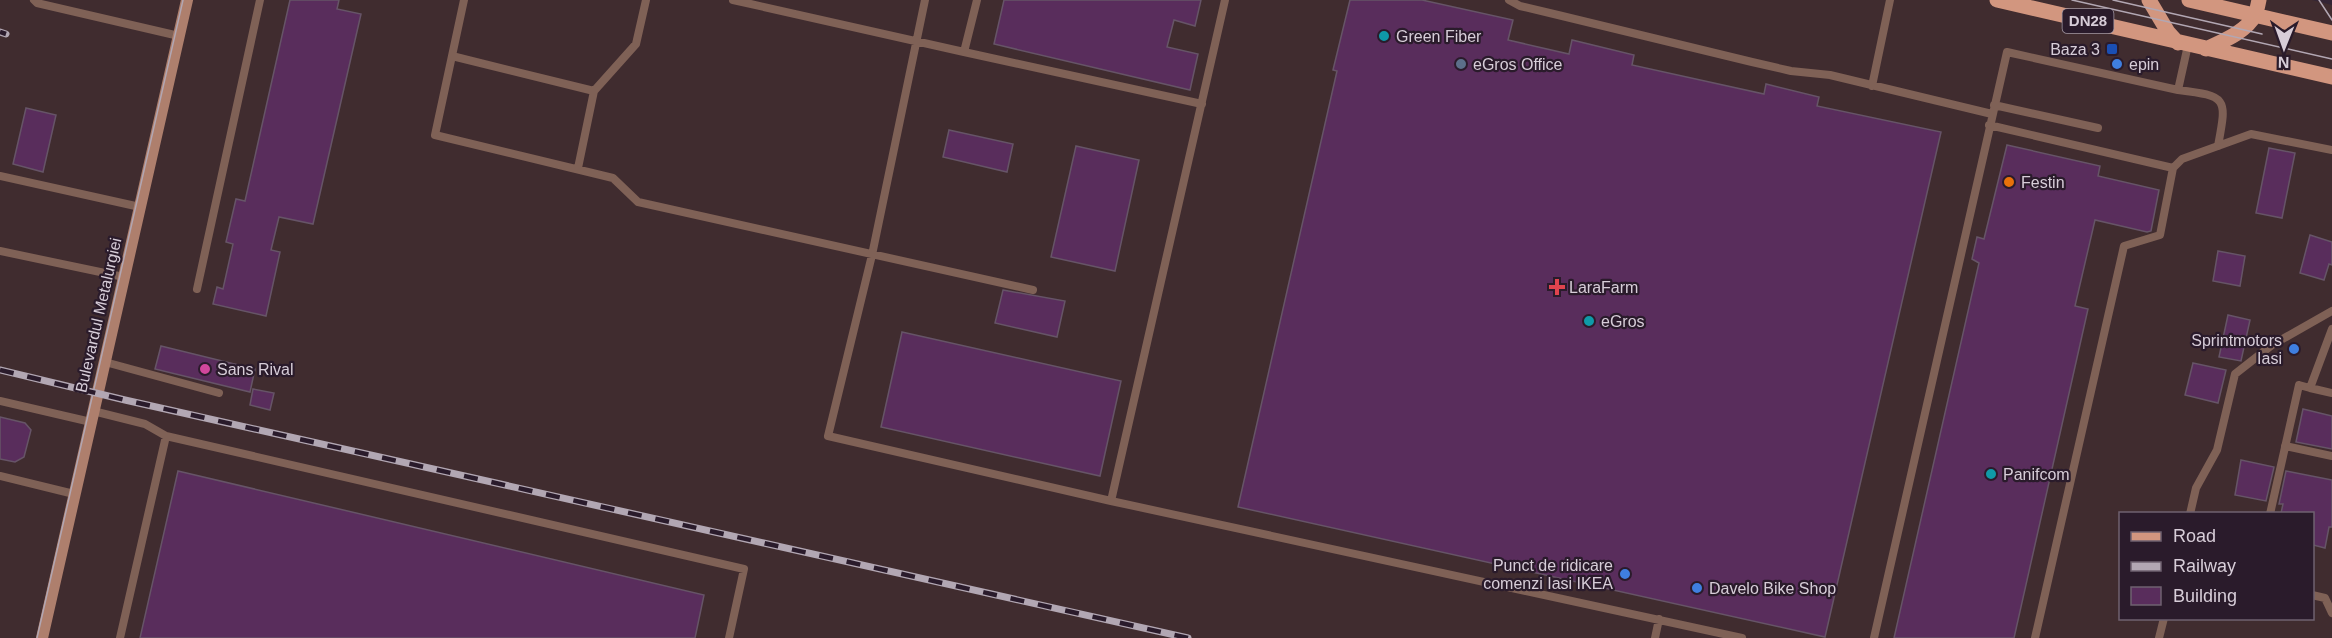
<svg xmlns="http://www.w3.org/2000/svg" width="2332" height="638" font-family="Helvetica,sans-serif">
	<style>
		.industrial { fill: #402c2f; fill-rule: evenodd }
		.building { fill: #592d5c; stroke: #665467; stroke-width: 1.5 }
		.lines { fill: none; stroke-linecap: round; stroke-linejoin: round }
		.lane { stroke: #7f6156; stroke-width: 8 }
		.secondary { stroke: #ae7f6d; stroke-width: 12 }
		.primary { stroke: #d2967f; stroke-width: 15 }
		.tram { stroke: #b2a7b3; stroke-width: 1.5 }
		.rail-casing { stroke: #b2a7b3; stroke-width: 7 }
		.rail { stroke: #2a1b2b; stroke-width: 4.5; stroke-dasharray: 14; stroke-linecap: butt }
		.culture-dot { fill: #0f9aa8; stroke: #2a1b2b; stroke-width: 2 }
		.transit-dot { fill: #1a4fb4; stroke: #2a1b2b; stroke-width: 2 }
		.service-dot { fill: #5c6f8a; stroke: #2a1b2b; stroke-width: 2 }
		.shop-dot { fill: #3f7fe0; stroke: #2a1b2b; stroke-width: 2 }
		.food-dot { fill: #e8710a; stroke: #2a1b2b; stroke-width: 2 }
		.health-dot { fill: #e0444e; stroke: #2a1b2b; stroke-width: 2 }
		.hotel-dot { fill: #d1479c; stroke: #2a1b2b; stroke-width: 2 }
		.labels { text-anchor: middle; stroke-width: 4.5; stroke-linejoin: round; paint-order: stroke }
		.shield { fill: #2a1b2b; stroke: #a398a4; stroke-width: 1.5 }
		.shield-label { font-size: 15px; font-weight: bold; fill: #d7cdd8 }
		.poi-label { font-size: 16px; fill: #d7cdd8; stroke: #2a1b2b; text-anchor: start }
		.street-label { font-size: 16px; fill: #d7cdd8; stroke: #2a1b2b }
	</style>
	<rect width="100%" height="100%" fill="#342535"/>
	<!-- industrial -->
	<path class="industrial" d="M0,0H2312L2332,5V638H0ZM2120,514H2312V618H2120Z"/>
	<!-- building -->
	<path class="building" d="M290,0H339L337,9L361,14L313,224L279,217L271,250L280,252L266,316L213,304L217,287L223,289L233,244L226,242L236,199L245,201Z
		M1004,0H1201L1195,26L1174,20L1167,47L1198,54L1190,90L994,44Z
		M1350,0H1422L1513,20L1508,40L1569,54L1572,40L1634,55L1632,65L1764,94L1766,84L1819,97L1817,106L1941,132L1825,637L1238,507L1337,71L1333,70Z
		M26,108L56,115L43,172L13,164Z
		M949,130L1013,144L1007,172L943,157Z
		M2007,145L2100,166L2098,176L2159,190L2151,231L2147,232L2095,220L2075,306L2088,309L2014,638H1894L1979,263L1972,259L1977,237L1984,239Z
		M1076,146L1139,160L1115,271L1051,257Z
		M2269,148L2295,153L2282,218L2256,213Z
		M2310,235L2332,242V265L2329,264L2324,280L2300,273Z
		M2218,251L2245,256L2240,286L2213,281Z
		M1003,290L1065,301L1057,337L995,323Z
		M2228,315L2250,320L2241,361L2219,357Z
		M902,332L1121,381L1100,476L881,427Z
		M161,346L255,369L250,392L155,369Z
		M2193,363L2226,370L2218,403L2185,395Z
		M253,389L274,393L270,410L250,405Z
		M2303,409L2332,416V449L2296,442Z
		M0,417L25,423L31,430L24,457L15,462L0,459Z
		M2241,460L2274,467L2266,501L2235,495Z
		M178,471L704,595L695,638H140Z
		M2286,471L2332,480V527H2329L2325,548L2313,545V513H2281L2283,504H2279Z"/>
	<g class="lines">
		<!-- lane -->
		<path class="lane" d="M34,0L37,3L179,36
			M464,0L435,135L613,178L638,202L1033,290
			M733,0L964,52L977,0
			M925,0L872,255L828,436L1111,501L1742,638
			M1509,0L1520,6L1558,15L1752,62L1791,71L1830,75L1992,114
			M964,52L1202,104
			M452,56L594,91
			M1872,86L1890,0
			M2178,90C2228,96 2227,98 2218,146
			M1994,105L2098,128
			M1989,125L2173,168
			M578,168L594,91L636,44L646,0
			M0,176L140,207
			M0,251L124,277
			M197,289L260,0
			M2332,329L2310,388L2332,393
			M105,362L219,393
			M0,401L91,422
			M93,411L145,424L166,436L744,569L729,638
			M2285,446L2332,456
			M0,476L74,494
			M1111,501L1225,0
			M2190,514L2196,488L2217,450L2235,374L2272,345L2332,311
			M2270,514L2299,385L2310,388
			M2312,595L2325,598L2332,613
			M120,638L166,436
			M1655,638L1659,619
			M1874,638L2007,52L2178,90L2188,45
			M2035,638L2124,246L2160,235L2173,168L2182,159L2251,134L2332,150
			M2159,638L2164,618"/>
		<!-- secondary -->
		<path class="secondary" d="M42,638L187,0"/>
		<!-- primary -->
		<path class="primary" d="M1997,0L2332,77
			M2149,0L2168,32L2178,43
			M2189,0L2332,33
			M2206,49C2223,41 2246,32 2255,15C2257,11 2258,4 2259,0"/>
		<!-- tram -->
		<path class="tram" d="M2072,0L2332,59
			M2113,0L2262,34
			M2319,0L2332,20
			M37,638L183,0"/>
		<defs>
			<path id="rail" d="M0,32L6,34
				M0,370L125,400L1188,638"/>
		</defs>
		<!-- rail casing -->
		<use href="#rail" class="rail-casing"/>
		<!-- rail -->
		<use href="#rail" class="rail"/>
	</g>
	<!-- markers -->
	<g class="culture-dot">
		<circle cx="1384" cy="36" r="6"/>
		<circle cx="1589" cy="321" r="6"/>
		<circle cx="1991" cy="474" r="6"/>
	</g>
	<rect class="transit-dot" x="2106" y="43" width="12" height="12" rx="3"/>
	<circle class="service-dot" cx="1461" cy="64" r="6"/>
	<g class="shop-dot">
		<circle cx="2117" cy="64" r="6"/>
		<circle cx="2294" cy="349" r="6"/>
		<circle cx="1625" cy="574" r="6"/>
		<circle cx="1697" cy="588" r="6"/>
	</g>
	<circle class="food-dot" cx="2009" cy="182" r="6"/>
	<path class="health-dot" d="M1554 278h6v6h6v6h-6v6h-6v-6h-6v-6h6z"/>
	<circle class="hotel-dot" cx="205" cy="369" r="6"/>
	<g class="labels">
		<!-- shield labels -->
		<rect class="shield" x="2062.5" y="9" width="51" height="24" rx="4.5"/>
		<g class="shield-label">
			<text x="2088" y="26">DN28</text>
		</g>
		<!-- poi labels -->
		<g class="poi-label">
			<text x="1396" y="42">Green Fiber</text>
			<text x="2100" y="55" text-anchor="end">Baza 3</text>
			<text x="1473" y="70">eGros Office</text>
			<text x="2129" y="70">epin</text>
			<text x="2021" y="188">Festin</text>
			<text x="1569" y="293">LaraFarm</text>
			<text x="1601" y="327">eGros</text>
			<text x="2282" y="346" text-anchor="end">Sprintmotors<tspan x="2282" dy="18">Iasi</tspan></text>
			<text x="217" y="375">Sans Rival</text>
			<text x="2003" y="480">Panifcom</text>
			<text x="1613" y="571" text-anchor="end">Punct de ridicare<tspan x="1613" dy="18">comenzi Iasi IKEA</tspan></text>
			<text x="1709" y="594">Davelo Bike Shop</text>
		</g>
		<!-- street labels -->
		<g class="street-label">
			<text transform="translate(98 315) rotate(-77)" y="6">Bulevardul Metalurgiei</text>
		</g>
	</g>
	<!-- legend -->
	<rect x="2119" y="512" width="195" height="108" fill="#2a1b2b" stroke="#6f6270" stroke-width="1.5"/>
	<rect x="2131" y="532" width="30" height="9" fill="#d2967f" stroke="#6f6270" stroke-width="1.5"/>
	<text x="2173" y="542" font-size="18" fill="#d7cdd8">Road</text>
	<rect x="2131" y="562" width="30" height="9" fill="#b2a7b3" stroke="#6f6270" stroke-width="1.5"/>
	<text x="2173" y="572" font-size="18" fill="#d7cdd8">Railway</text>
	<rect x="2131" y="587" width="30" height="18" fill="#592d5c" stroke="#6f6270" stroke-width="1.5"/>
	<text x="2173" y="602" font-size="18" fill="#d7cdd8">Building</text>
	<!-- north arrow -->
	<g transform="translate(2284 48) rotate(181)" stroke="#2a1b2b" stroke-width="4.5" paint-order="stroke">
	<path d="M0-4.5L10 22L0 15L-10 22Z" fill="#d7cdd8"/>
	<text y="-9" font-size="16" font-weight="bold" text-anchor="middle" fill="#d7cdd8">N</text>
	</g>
</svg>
